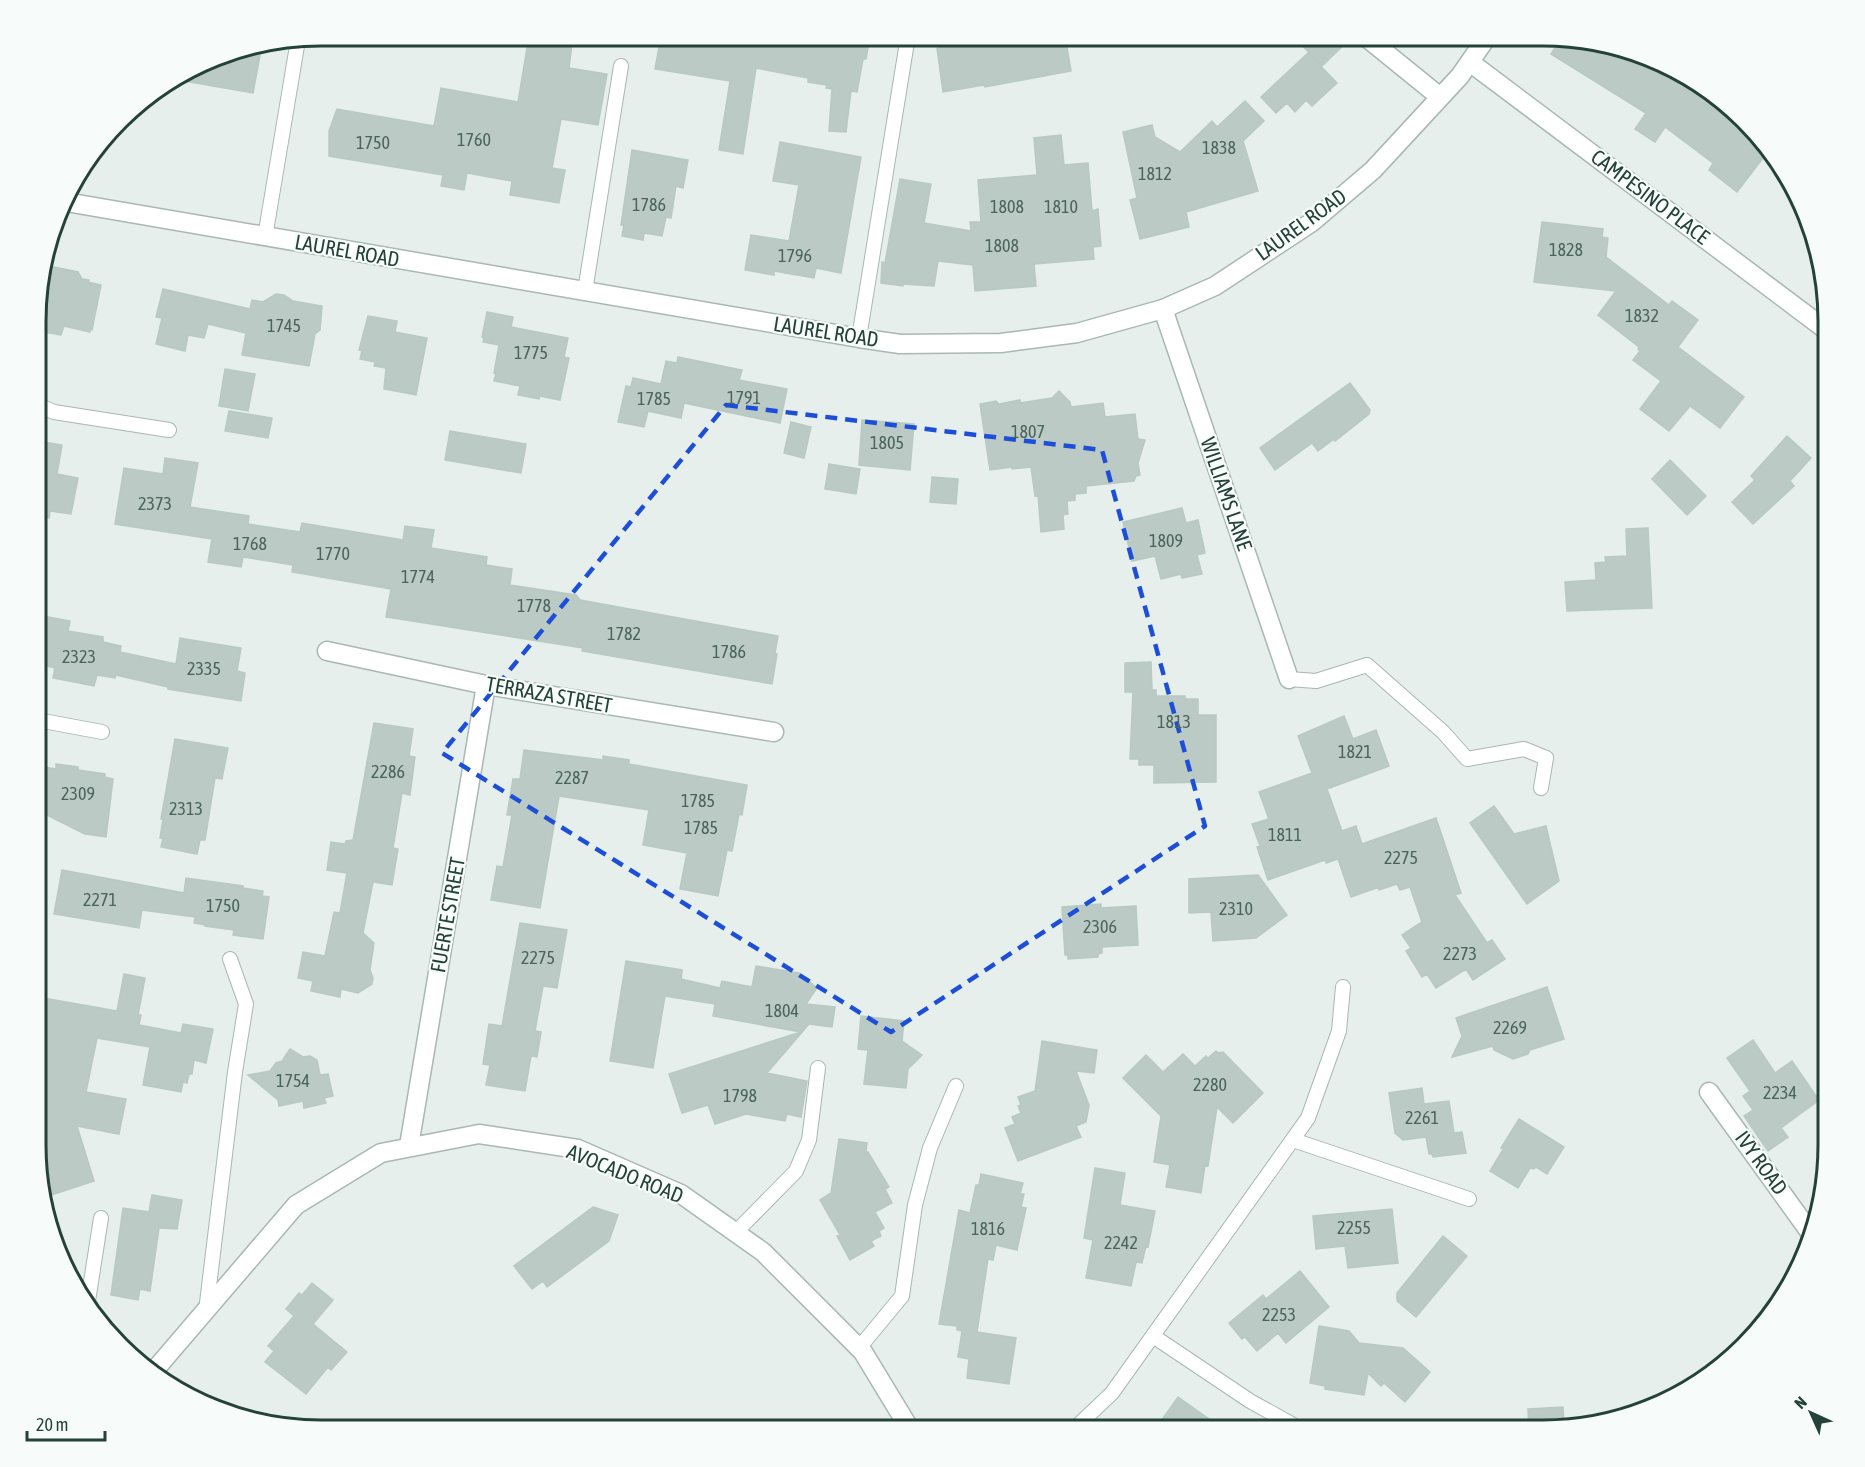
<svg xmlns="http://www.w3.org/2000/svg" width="1865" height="1467" font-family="'Asap Condensed',sans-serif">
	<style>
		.building { fill: #bbcac4; stroke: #b8c9c2; stroke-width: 1.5 }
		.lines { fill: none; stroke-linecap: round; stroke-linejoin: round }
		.service-casing { stroke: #a8b8b2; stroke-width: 16 }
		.minor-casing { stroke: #a8b8b2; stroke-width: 21 }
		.tertiary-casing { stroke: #a8b8b2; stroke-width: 21 }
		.service { stroke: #fff; stroke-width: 14 }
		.minor { stroke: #fff; stroke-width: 18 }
		.tertiary { stroke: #fff; stroke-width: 18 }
		.marked { fill: none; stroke: #1d4ed8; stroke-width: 4.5; stroke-dasharray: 12 8; stroke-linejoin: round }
		.labels { text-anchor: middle; stroke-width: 4.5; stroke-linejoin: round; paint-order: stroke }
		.number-label { font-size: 18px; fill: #4a645c }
		.street-label { font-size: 21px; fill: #24423a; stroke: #f7fbf9 }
		.rim { fill: none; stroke: #24423a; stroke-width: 3 }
	</style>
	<rect width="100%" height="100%" fill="#e6efeb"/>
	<!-- building -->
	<path class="building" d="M529,36H573L569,68L607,74L598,125L561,119L552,168L565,170L559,203L510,195L512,181L467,173L464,190L441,186L443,175L329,156V131L337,109L434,126L441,88L518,102Z
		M661,36H870L866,59H863L857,92L851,91L846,132L829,131L832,89L826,88L827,85L808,82V78L756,68L743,154L719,150L730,81L655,69Z
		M946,36H1065L1071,71L985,87L984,85L943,92L937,48L948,46Z
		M1293,36H1353L1322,66Z
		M1562,37L1653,58L1731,107L1766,154L1737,192L1709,170L1713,163L1665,127L1655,142L1635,129L1646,113L1551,54Z
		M255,47L254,54L260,55L253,93L179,80L229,51Z
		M1308,53L1337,83L1312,106L1306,100L1295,112L1287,103L1276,113L1261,97Z
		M1245,101L1264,121L1243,141L1258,191L1186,212L1189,227L1140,239L1130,200L1137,198L1123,132L1152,125L1155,137L1180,152L1212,121L1217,127Z
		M1061,135L1064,165L1088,163L1092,211L1098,209L1101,246L1093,247L1094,259L1034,264L1036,286L975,291L973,265L938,261L934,286L903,284V286L881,283L882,262L885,263L900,179L931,184L924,223L971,231L970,222H981L978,180L1037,175L1034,138Z
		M780,142L861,157L841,273L816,268L814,278L774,271V275L745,270L751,235L789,241L799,185L773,181Z
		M632,150L688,160L683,188L676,186L671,218L666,217L662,236L644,233L643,240L622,236L624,225H621Z
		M1542,222L1603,229L1602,237L1608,238L1606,257L1669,305L1672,301L1698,320L1678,347L1744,397L1720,428L1690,406L1669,431L1640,409L1661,381L1633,360L1640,351L1638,349L1639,347L1598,315L1616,291L1534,282Z
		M49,266L78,272L82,279L89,280L88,282L101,285L92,330L90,329V332L64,326L61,335L38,331V284L43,269L48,271Z
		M163,289L250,309L252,300L263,302L276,294L284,295L293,301L322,306L320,330L315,334L309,366L242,355L246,333L208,324L204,338L188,335L185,351L156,344L162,318L156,317Z
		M487,312L513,317L511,327L568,338L564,357L569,358L560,400L540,396L539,399L518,395L520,386L494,381L496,374L494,373L499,345L483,342L484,338L482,337Z
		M368,316L397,321L395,332L427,338L416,395L384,389L386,368L374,366L375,362L360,359L362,351L359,350Z
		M678,357L742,370L739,380L787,389L780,423L684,403L681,418L648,411L644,427L618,422L626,386L631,387L633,378L661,384L666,361L677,363Z
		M225,369L255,374L248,411L219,406Z
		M1350,383L1370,410L1369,414L1335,441L1334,439L1318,451L1312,443L1275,470L1260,448Z
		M1059,391L1070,402L1071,407L1103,403L1105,417L1135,414L1138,439L1145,440L1138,463L1140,475L1136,476L1134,481L1086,486V493L1075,494V500L1067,501L1068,514L1063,515L1064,529L1041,532L1038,495L1035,496L1031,467L1012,469V467L990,470L980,404L996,401L999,404L1020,400V403L1052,398Z
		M229,411L272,418L268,438L225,431Z
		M862,420L914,424L910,470L859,465Z
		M791,422L811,427L804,458L784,453Z
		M450,431L526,444L521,473L445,460Z
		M1787,436L1811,458L1790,481L1794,486L1753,524L1732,502L1755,480L1751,476Z
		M38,441L62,445L57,474L78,478L71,514L50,511L49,518L38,517Z
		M165,458L198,463L190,507L249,516L248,524L300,532L302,523L403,540L405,526L434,530L431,548L487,557L486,565L512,569L510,585L576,595L580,600L778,636L775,653L777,654L772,684L582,651L583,648L386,617L391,589L292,572L293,565L243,557L241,567L208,562L212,539L115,524L124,468L163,474Z
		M1670,460L1706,496L1687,515L1652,479Z
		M829,464L860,469L856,494L825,489Z
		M932,477L958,479L956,504L930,502Z
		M1182,508L1186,523L1198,520L1205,553L1197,555L1202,574L1182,578L1181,574L1161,579L1155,556L1132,561L1123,522Z
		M1648,528L1652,608L1567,611L1565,582L1596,580L1595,563L1606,562L1605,557L1627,556L1626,529Z
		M38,615L70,621L68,631L103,637V642L121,646L120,652L176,664L180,638L241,648L237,671L245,673L241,701L168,689V687L116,675L115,678L97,675L94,686L53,678L55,668L38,664L41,649H38Z
		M1151,662L1152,690H1156V696H1185V699H1198V715H1216V782L1154,783V765H1139V759H1130L1133,692H1125V663Z
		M1344,716L1353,739L1376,730L1389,766L1327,789L1342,831L1356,826L1362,844L1436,818L1461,893L1455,895L1487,943L1492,940L1505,959L1473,980L1466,969L1436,988L1427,974L1422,977L1406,951L1411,948L1402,935L1422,922L1410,887L1400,890L1397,884L1379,890V887L1351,897L1338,859L1326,863L1325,860L1268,880L1257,847L1260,846L1252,824L1269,819L1259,792L1312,773L1298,736Z
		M374,723L413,729L409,756L415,757L410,795L402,793L393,848L398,849L392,885L373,882L363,933L374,943L370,970L373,978L372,984L358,993L341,989L340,997L311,991L313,981L298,978L303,952L325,956L334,912L340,913L347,873L327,870L331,842L345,844L346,841L353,840Z
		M175,739L228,748L222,779L215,778L205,840H200L197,854L161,847L163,838H160L163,819H161Z
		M524,750L603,760V756L629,760V764L747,785L742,815L739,814L732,851L727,850L718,896L680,889L687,853L643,845L649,810L559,796L540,908L491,900L497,866L503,867L512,815H507L513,779H520Z
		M56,764L78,767V770L105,774V777L113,779L106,837L85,834L37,810V766L56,769Z
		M1494,806L1514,834L1546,826L1559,881L1527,904L1470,823Z
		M62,870L184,893L186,878L243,886V888L263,891L262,896L269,897L263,939L233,935L234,930L205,926V925L194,923L195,917L142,910L139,928L54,914Z
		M1258,875L1287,915L1256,938L1213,941L1211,912L1189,913V879Z
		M1101,904V908L1136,906L1138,945L1102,947V953L1098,954V957L1068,959V955H1065L1062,907Z
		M520,923L567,930L557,988L543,986L535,1031L541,1032L537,1057L531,1056L525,1091L486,1085L490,1065L483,1064L489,1024L502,1026Z
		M626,961L682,970L681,979L720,988L722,981L752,987L756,966L799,973L817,988L806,1004L835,1007L832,1027L809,1024L767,1073L807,1081L801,1117L787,1114L785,1121L746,1114L715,1124L708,1105L682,1113L669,1074L801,1032L713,1016L715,1004L665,996L653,1068L610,1061Z
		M124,974L145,978L138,1015H141L139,1025L181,1033L183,1024L213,1029L206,1063L194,1060L192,1074H189L187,1083L183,1082L181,1092L143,1085L150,1047L97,1038L86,1092L126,1099L119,1134L77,1126L94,1181L45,1197L37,1165V997L117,1011Z
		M1547,987L1564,1039L1530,1050L1528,1054L1513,1059L1494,1050L1493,1046L1452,1057L1462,1036L1456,1018Z
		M861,1016L904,1021L902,1041L922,1055L908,1069L906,1088L864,1084L868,1050L858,1049Z
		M1753,1040L1775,1073L1792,1061L1819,1100L1781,1128L1788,1137L1768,1151L1744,1116L1753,1110L1743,1096L1750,1091L1727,1058Z
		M1042,1041L1097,1050L1094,1073L1076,1071L1089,1105L1086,1122L1076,1126L1081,1137L1018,1161L1005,1128L1015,1124L1012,1117L1021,1113L1018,1106L1021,1105L1018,1097L1035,1091Z
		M290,1049L303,1057L310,1056L317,1060L320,1075L328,1074L333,1096L324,1098L326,1103L304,1108L303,1101L279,1106L278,1100L248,1075L270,1071L276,1063L282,1061Z
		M1216,1051L1218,1053L1223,1052L1263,1093L1233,1123L1217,1107L1208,1166L1205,1165L1201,1193L1166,1187L1170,1165L1154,1162L1161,1116L1123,1078L1146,1055L1163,1072L1183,1054L1195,1066L1206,1056L1208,1058Z
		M1422,1088L1424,1104L1449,1101L1454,1133L1462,1132L1466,1153L1433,1157L1432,1154H1429L1426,1137L1403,1140L1395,1133L1389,1093Z
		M1519,1119L1564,1147L1547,1174L1536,1167L1534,1169L1530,1168L1518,1188L1490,1171L1504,1148H1501Z
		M839,1139L867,1143L866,1152H868L889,1187L885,1189L892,1203L875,1212L884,1228L879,1231L881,1236L871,1241L874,1246L850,1260L837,1236L840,1235L820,1200L831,1193Z
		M1095,1168L1125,1173L1120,1205L1155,1211L1148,1247L1146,1246L1142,1263L1136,1262L1131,1286L1086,1278L1093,1240L1084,1238Z
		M981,1174L1023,1183L1020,1194H1024L1021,1207L1026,1208L1017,1250L996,1245L993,1260L988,1259L977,1332L1016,1338L1009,1384L967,1378L969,1359L958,1357L962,1331L957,1330V1326L939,1324L959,1210L970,1213L976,1185H979Z
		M152,1195L182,1200L177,1229L159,1228L150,1291L140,1289L138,1300L111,1295L123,1208L149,1212Z
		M593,1207L618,1215L609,1241L547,1287L543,1281L532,1289L514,1266Z
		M1392,1209L1398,1263L1348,1268L1345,1246L1316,1249L1313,1216Z
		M1443,1236L1467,1256L1416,1317L1397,1301V1293Z
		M1300,1271L1329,1307L1286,1343L1278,1333L1257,1351L1245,1337L1242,1339L1229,1323L1263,1295L1266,1299Z
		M312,1283L333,1300L313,1324L347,1352L331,1370L328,1367L306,1394L265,1362L274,1351L268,1346L294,1316L286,1309L299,1293L302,1295Z
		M1319,1326L1349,1331L1359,1343L1403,1348L1430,1372L1405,1402L1384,1383L1381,1386L1368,1373L1364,1395L1325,1389V1386L1310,1383Z
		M1178,1397L1226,1431H1154Z
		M1563,1407L1564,1427L1544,1431H1529L1528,1409Z"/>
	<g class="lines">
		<defs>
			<path id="service" d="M265,237L298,40
				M585,291L621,66
				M859,338L908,36
				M38,405L54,412L169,430
				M1289,679L1316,681L1367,665L1443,732L1467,759L1524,749L1546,758L1541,788
				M38,720L102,732
				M1293,1140L1469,1199
				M736,1232L796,1171L809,1140L818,1068
				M88,1301L101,1218
				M206,1311L235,1072L246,1004L230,959
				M1153,1336L1250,1401L1304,1431
				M859,1348L902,1296L915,1205L930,1148L956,1086
				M1072,1431L1112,1393L1308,1118L1339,1031L1343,987"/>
			<path id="minor" d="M1366,37L1440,97
				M1471,63L1829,332
				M1163,309L1289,679
				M327,651L486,685L774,732
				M1709,1092L1812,1235
				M409,1146L486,685"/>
			<path id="tertiary" d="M66,202L859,338L900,344L1001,343L1077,333L1163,309L1215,286L1312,222L1373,170L1460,76L1487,37
				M153,1372L296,1205L381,1153L479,1134L578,1149L681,1194L763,1252L863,1352L911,1431"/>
		</defs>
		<!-- service casing -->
		<use href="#service" class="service-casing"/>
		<!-- minor casing -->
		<use href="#minor" class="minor-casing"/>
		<!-- tertiary casing -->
		<use href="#tertiary" class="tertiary-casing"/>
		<!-- service -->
		<use href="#service" class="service"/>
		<!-- minor -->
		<use href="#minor" class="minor"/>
		<!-- tertiary -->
		<use href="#tertiary" class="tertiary"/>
	</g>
	<!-- marked area -->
	<path class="marked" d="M726,405L1102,450L1205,826L891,1032L442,753Z"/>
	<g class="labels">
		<!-- number labels -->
		<g class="number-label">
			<text x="474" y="146">1760</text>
			<text x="373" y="149">1750</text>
			<text x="1219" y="154">1838</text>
			<text x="1155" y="180">1812</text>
			<text x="649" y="211">1786</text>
			<text x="1007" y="213">1808</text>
			<text x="1061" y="213">1810</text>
			<text x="1002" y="252">1808</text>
			<text x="1566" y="256">1828</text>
			<text x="795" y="262">1796</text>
			<text x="1642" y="322">1832</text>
			<text x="284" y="332">1745</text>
			<text x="531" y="359">1775</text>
			<text x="744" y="404">1791</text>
			<text x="654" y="405">1785</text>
			<text x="1028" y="438">1807</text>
			<text x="887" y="449">1805</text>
			<text x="155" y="510">2373</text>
			<text x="1166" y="547">1809</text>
			<text x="250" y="550">1768</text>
			<text x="333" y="560">1770</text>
			<text x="418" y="583">1774</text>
			<text x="534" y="612">1778</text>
			<text x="624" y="640">1782</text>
			<text x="729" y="658">1786</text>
			<text x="79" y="663">2323</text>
			<text x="204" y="675">2335</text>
			<text x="1174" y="728">1813</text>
			<text x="1355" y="758">1821</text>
			<text x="388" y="778">2286</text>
			<text x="572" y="784">2287</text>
			<text x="78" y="800">2309</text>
			<text x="698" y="807">1785</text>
			<text x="186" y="815">2313</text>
			<text x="701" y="834">1785</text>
			<text x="1285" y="841">1811</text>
			<text x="1401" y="864">2275</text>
			<text x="100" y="906">2271</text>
			<text x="223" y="912">1750</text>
			<text x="1236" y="915">2310</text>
			<text x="1100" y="933">2306</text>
			<text x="1460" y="960">2273</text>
			<text x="538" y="964">2275</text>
			<text x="782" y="1017">1804</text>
			<text x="1510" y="1034">2269</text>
			<text x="293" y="1087">1754</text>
			<text x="1210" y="1091">2280</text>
			<text x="1780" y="1099">2234</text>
			<text x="740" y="1102">1798</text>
			<text x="1422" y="1124">2261</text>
			<text x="1354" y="1234">2255</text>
			<text x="988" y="1235">1816</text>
			<text x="1121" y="1249">2242</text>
			<text x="1279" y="1321">2253</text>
		</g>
		<!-- street labels -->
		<g class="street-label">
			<text transform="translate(1650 197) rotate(37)" y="7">CAMPESINO PLACE</text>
			<text transform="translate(1301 225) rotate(-36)" y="7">LAUREL ROAD</text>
			<text transform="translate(347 251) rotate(10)" y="7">LAUREL ROAD</text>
			<text transform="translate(826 332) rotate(9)" y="7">LAUREL ROAD</text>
			<text transform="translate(1226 494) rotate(71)" y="7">WILLIAMS LANE</text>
			<text transform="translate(549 695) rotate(10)" y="7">TERRAZA STREET</text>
			<text transform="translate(448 915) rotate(-80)" y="7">FUERTE STREET</text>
			<text transform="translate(1761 1163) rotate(54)" y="7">IVY ROAD</text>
			<text transform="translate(625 1174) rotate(22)" y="7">AVOCADO ROAD</text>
		</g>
	</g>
	<!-- crop -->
	<path d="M0 0H1865V1467H0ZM321 46H1543A275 275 0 0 1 1818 321V1145A275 275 0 0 1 1543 1420H321A275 275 0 0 1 46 1145V321A275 275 0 0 1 321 46Z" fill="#f7fbf9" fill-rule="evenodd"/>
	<path class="rim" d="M321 46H1543A275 275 0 0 1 1818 321V1145A275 275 0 0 1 1543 1420H321A275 275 0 0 1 46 1145V321A275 275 0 0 1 321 46Z"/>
	<!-- north arrow -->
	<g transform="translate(1811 1413) rotate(315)" stroke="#f7fbf9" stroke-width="4.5" paint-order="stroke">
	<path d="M0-4.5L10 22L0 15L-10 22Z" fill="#24423a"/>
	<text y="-9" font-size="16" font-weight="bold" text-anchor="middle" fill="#24423a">N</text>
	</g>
	<!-- scale -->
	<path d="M27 1431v9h78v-9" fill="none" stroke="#24423a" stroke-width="3"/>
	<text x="36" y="1431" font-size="18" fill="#24423a" stroke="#f7fbf9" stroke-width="4.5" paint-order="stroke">20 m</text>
</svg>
